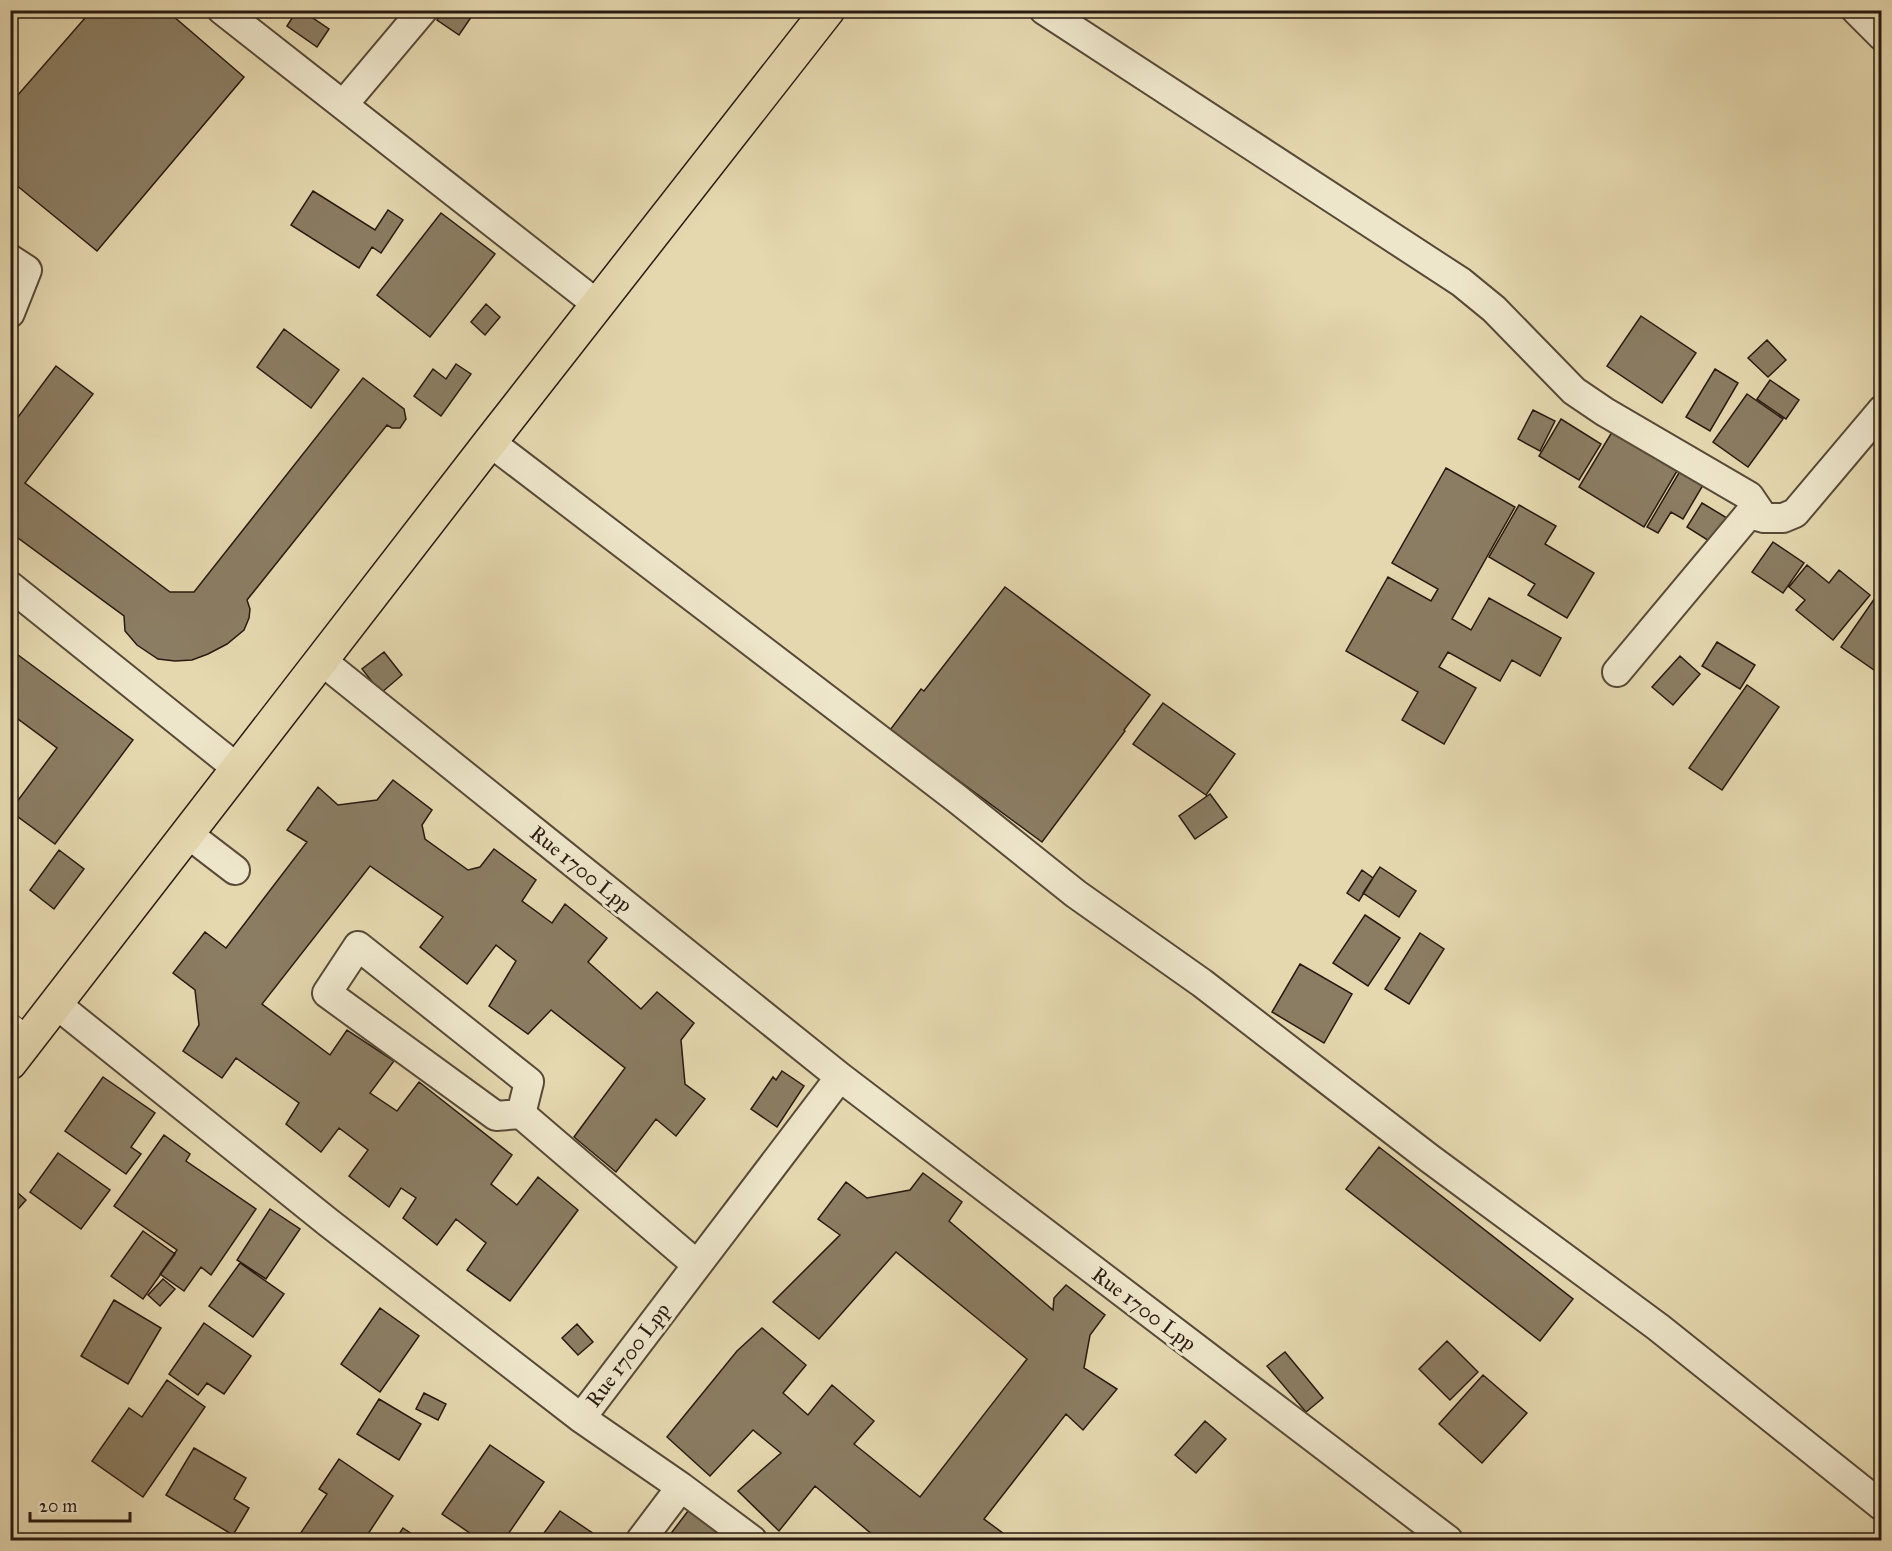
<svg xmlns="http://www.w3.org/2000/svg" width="1892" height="1551" font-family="'IM FELL Great Primer',serif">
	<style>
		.building { fill: #8b7d63; stroke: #291a11; stroke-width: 1.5 }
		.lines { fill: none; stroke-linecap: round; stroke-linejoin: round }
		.lane-casing { stroke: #584a38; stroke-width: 16 }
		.street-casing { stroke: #584a38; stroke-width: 32 }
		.primary-casing { stroke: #291a11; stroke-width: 36 }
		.lane { stroke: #eee6cb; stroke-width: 14 }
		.street { stroke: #eee6cb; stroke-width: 28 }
		.primary { stroke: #e5d8af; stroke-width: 33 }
		.labels { text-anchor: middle; stroke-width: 6; stroke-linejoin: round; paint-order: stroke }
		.street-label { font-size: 21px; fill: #291a11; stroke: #eee6cb }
	</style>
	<rect width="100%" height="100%" fill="#e5d8af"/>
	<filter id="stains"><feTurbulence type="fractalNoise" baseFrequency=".00333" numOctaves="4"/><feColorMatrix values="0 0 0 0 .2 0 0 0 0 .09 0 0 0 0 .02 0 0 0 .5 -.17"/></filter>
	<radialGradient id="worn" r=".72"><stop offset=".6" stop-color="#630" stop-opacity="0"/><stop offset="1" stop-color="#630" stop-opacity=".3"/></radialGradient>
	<!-- building -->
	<path class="building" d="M92,10H166L244,77L97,251L10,180V104Z
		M297,10H301L329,29L317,47L287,26Z
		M444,10H476L459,35L437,20Z
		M313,191L375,230L388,210L403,220L381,253L372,247L359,268L291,225Z
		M441,213L495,254L430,337L377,295Z
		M486,304L500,317L485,335L471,322Z
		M1641,316L1696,353L1662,403L1607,366Z
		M284,329L339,370L311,408L257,367Z
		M1767,340L1786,360L1768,377L1748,358Z
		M456,364L471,374L441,416L414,396L433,369L446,379Z
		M56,366L93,394L25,483L170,592H194L363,378L404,409L406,419L400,428H392L387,425L247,600L250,609L249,618L244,630L227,644L208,654L192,660L175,661L158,659L137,645L125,631L124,616L10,532V428Z
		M1715,369L1738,383L1710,431L1686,417Z
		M1770,380L1799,400L1786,419L1757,399Z
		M1747,394L1783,419L1748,467L1713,442Z
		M1533,410L1555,421L1540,451L1518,439Z
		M1561,419L1601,444L1579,480L1539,456Z
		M1612,432L1677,471L1644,527L1579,487Z
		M1683,466L1706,480L1683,519L1671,512L1658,533L1647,527Z
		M1446,468L1515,507L1452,619L1471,630L1489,598L1561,638L1540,676L1512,660L1500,681L1448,652L1439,667L1476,688L1444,744L1402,720L1418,692L1346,651L1388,577L1431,601L1438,589L1392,563Z
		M1702,503L1732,521L1717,546L1687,527Z
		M1519,505L1556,526L1545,544L1594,573L1567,618L1528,595L1535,584L1489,557Z
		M1773,542L1804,563L1783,593L1752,572Z
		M1807,565L1829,583L1839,570L1870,595L1833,640L1796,610L1805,600L1789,587Z
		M1005,587L1150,695L1124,730L1125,731L1042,842L890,730L921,689L924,691Z
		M1877,595L1882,598V660L1874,670L1841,647Z
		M1717,642L1755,665L1740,689L1702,666Z
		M10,649L133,740L55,844L10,811L57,748L10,713Z
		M384,652L402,675L381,693L362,669Z
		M1680,656L1700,674L1673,705L1652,687Z
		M1747,685L1779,707L1722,790L1689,768Z
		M1163,703L1235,754L1206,795L1133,744Z
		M393,780L432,810L422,825L425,839L468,870L480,867L494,849L536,880L522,901L552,923L565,904L607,938L588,962L641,1009L657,992L694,1023L681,1040L685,1084L705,1099L676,1136L656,1119L616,1172L574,1137L625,1068L551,1010L528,1034L489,1006L516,961L496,945L467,984L420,947L443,917L370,866L262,1004L330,1055L347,1030L394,1061L370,1093L397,1111L419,1082L512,1155L491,1184L517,1205L538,1177L578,1210L510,1301L467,1270L486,1243L456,1219L437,1245L403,1218L416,1198L401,1188L389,1207L349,1176L368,1150L339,1128L321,1152L286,1124L299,1103L236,1058L222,1078L183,1051L199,1025L195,990L173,973L205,932L226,948L307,842L287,830L318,787L338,805L377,800Z
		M1210,794L1227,817L1195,839L1179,816Z
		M59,850L84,869L54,909L30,890Z
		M1380,867L1416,891L1399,917L1363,893Z
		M1362,870L1373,878L1359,901L1347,893Z
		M1365,915L1400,938L1368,986L1333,963Z
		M1420,933L1444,949L1409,1004L1385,989Z
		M1300,964L1352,994L1324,1043L1272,1012Z
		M782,1071L804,1086L777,1127L751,1109L773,1077L776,1080Z
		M103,1077L155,1113L131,1147L141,1154L126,1174L65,1131Z
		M164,1135L190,1154L186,1161L256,1209L211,1275L201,1267L184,1291L160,1274L177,1250L114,1206Z
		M1379,1147L1573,1299L1540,1341L1346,1189Z
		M58,1153L110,1190L81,1229L30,1192Z
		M923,1173L962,1202L949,1221L1053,1310L1054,1298L1066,1285L1105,1315L1090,1335L1084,1368L1117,1389L1083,1430L1066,1414L984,1519L1004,1534L999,1540H870L874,1536L815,1486L779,1531L738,1491L781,1453L753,1430L710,1476L667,1437L737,1351L762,1328L806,1365L783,1393L808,1415L832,1385L874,1421L854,1444L920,1497L1027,1359L896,1252L819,1339L773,1302L840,1235L818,1219L846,1182L867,1198L910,1190Z
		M10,1186L26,1200L10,1218Z
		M270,1209L300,1229L266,1279L237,1260Z
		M143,1231L175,1254L143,1299L111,1276Z
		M240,1263L284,1294L253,1337L209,1306Z
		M163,1279L175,1289L160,1306L148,1295Z
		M114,1300L161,1328L128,1384L81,1356Z
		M380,1308L419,1336L380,1392L341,1364Z
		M204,1323L251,1356L224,1394L207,1383L198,1395L169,1374Z
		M577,1324L593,1342L578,1355L562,1338Z
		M1447,1341L1478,1372L1450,1400L1419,1369Z
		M1285,1352L1323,1398L1306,1412L1267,1366Z
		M1483,1375L1527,1413L1482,1463L1439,1424Z
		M167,1380L205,1407L143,1497L92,1461L129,1408L142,1417Z
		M424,1393L446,1404L438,1420L416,1409Z
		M379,1399L421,1424L399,1460L357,1434Z
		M1205,1421L1226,1439L1196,1473L1175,1455Z
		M490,1445L544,1482L504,1540H480L442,1514Z
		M194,1448L246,1478L234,1499L249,1508L233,1535L166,1495Z
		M339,1459L393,1496L364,1540H296L327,1494L319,1489Z
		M691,1507L736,1540H666Z
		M560,1511L603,1540H539Z
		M403,1528L421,1540H395Z"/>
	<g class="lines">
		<defs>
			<path id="lane" d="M10,1019L32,1036"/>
			<path id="street" d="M222,10L598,305
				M1044,10L1461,282L1494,309L1574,391L1605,412L1749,496L1764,518H1783L1795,513L1882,410
				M1856,10L1882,36
				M343,105L423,10
				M10,259L27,270L10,313
				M490,442L956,798L1076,894L1202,983L1429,1158L1658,1327L1882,1506
				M10,586L238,769
				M322,661L840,1077L1448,1540
				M1617,672L1749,514L1764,518
				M188,834L235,870
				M56,1004L329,1223L581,1418L681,1487L752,1540
				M521,1114L529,1082L358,946L327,993L496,1116L521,1114L696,1264
				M581,1418L840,1077
				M641,1540L681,1487"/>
			<path id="primary" d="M10,1063L490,442L828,10"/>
		</defs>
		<!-- lane casing -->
		<use href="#lane" class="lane-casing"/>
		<!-- street casing -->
		<use href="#street" class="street-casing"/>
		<!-- primary casing -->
		<use href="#primary" class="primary-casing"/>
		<!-- lane -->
		<use href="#lane" class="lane"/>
		<!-- street -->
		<use href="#street" class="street"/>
		<!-- primary -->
		<use href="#primary" class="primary"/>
	</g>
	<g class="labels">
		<!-- street labels -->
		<g class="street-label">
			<text transform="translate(581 869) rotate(39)" y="7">Rue 1700 Lpp</text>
			<text transform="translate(1144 1309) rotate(37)" y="7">Rue 1700 Lpp</text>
			<text transform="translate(628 1355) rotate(-53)" y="7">Rue 1700 Lpp</text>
		</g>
	</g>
	<!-- margin -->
	<rect width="1892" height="1551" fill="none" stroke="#e5d8af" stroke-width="36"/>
	<rect x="12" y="12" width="1868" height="1527" fill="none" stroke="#291a11" stroke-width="3"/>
	<rect x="18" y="18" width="1856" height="1515" fill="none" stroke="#291a11" stroke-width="1.5"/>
	<!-- scale -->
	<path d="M30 1512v9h100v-9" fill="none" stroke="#291a11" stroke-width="3"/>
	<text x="39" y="1512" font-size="18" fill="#291a11" stroke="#eee6cb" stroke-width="4.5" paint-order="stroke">20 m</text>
	<rect width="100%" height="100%" filter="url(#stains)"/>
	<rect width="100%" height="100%" fill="url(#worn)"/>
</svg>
